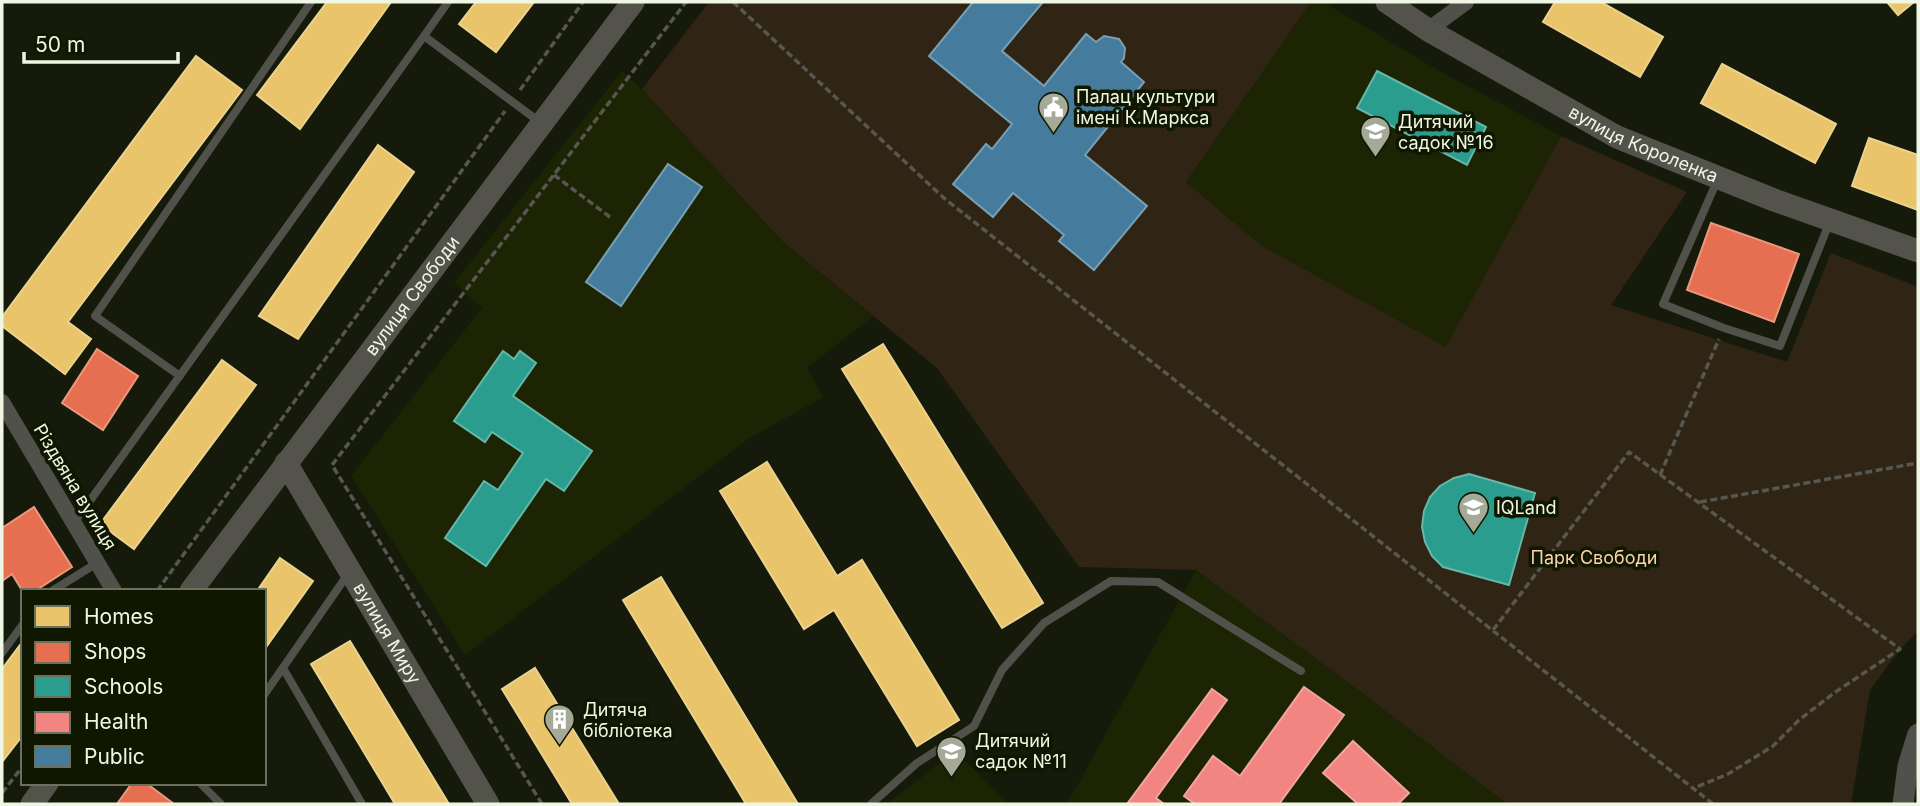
<svg xmlns="http://www.w3.org/2000/svg" width="1920" height="806" font-family="Inter,sans-serif">
	<style>
		.built { fill: #1c2403 }
		.green { fill: #302414 }
		.homes { fill: #e9c46a; stroke: #ebd38f; stroke-width: 2 }
		.shops { fill: #e76f51; stroke: #ea987d; stroke-width: 2 }
		.schools { fill: #2a9d8f; stroke: #65b8a8; stroke-width: 2 }
		.health { fill: #f28482; stroke: #f1a69f; stroke-width: 2 }
		.public { fill: #457b9d; stroke: #78a0b2; stroke-width: 2 }
		.lines { fill: none; stroke-linecap: round; stroke-linejoin: round }
		.path { stroke: #575751; stroke-width: 3.5; stroke-dasharray: 7 3.5; stroke-linecap: butt }
		.service { stroke: #50514a; stroke-width: 8 }
		.minor { stroke: #50514a; stroke-width: 16 }
		.tertiary { stroke: #50514a; stroke-width: 21 }
		.secondary { stroke: #53524b; stroke-width: 23 }
		.labels { text-anchor: middle; stroke-width: 7; stroke-linejoin: round; paint-order: stroke }
		.poi-label { font-size: 18px; fill: #f0f6e4; stroke: #101700; text-anchor: start }
		.street-label { font-size: 18px; fill: #f0f6e4; stroke: #101700 }
		.park-label { font-size: 18px; fill: #fbd3ad; stroke: #101700 }
	</style>
	<rect width="100%" height="100%" fill="#161a0a"/>
	<!-- built -->
	<path class="built" d="M1311,2H1323L1443,73L1561,136L1446,348L1262,246L1186,182Z
		M622,71L642,89L783,242L873,316L807,368L823,397L748,439L465,655L351,476L482,308L454,283Z
		M1196,570L1366,696L1507,804H1067Z
		M955,751L1009,804H887Z"/>
	<!-- green -->
	<path class="green" d="M709,2H1311L1186,182L1262,246L1446,347L1561,136L1687,192L1611,305L1787,362L1831,253L1918,287V631L1900,649L1870,690L1851,804H1507L1366,696L1196,570L1079,567L937,368L783,242L642,89Z"/>
	<!-- homes -->
	<path class="homes" d="M327,2H391L300,129L257,95Z
		M476,2H534L496,52L459,24Z
		M1555,2H1601L1663,37L1640,77L1543,22Z
		M1887,2H1914L1898,15Z
		M196,56L242,90L68,322L91,339L65,374L2,326V317Z
		M1722,64L1836,124L1815,163L1701,103Z
		M1869,138L1918,155V210L1852,186Z
		M378,145L414,172L298,339L259,316Z
		M883,344L1043,603L1002,628L842,369Z
		M222,360L256,385L134,549L100,524Z
		M767,462L837,576L862,560L959,720L917,746L834,610L804,629L720,491Z
		M280,558L313,581L264,650V591H257Z
		M661,577L798,804H746L623,600Z
		M23,641V735L2,762V669Z
		M350,641L449,804H395L311,664Z
		M535,668L619,804H572L502,689Z"/>
	<!-- shops -->
	<path class="shops" d="M1711,223L1799,254L1774,322L1687,290Z
		M97,349L138,376L103,430L62,403Z
		M34,507L72,567L35,591L23,592L12,574L2,581V528Z
		M132,783H146L174,804H117Z"/>
	<!-- schools -->
	<path class="schools" d="M1377,71L1486,127L1467,165L1357,108Z
		M503,351L514,359L520,351L536,363L513,396L592,451L564,491L546,479L486,566L445,538L484,481L498,490L523,453L492,432L485,442L454,421Z
		M1469,474L1535,493L1509,585L1443,567L1432,556L1425,542L1422,527L1424,511L1430,497L1440,486L1454,478Z"/>
	<!-- health -->
	<path class="health" d="M1304,687L1344,715L1279,804H1195L1184,796L1213,756L1240,776Z
		M1212,689L1227,700L1156,798L1164,804H1127Z
		M1353,741L1409,793L1398,804H1358L1323,773Z"/>
	<!-- public -->
	<path class="public" d="M973,2H1043L1002,51L1044,86L1086,34L1096,42L1104,36L1119,39L1125,48L1124,58L1121,62L1144,82L1085,155L1147,206L1094,270L1059,241L1064,235L1013,193L993,217L953,184L986,144L992,149L1012,124L929,56Z
		M668,164L702,187L621,306L586,282Z"/>
	<g class="lines">
		<!-- path -->
		<path class="path" d="M733,2L945,199L1713,804
			M520,90L583,2
			M554,175L610,217
			M1660,475L1719,339
			M1700,502L1918,463
			M157,591L505,111
			M1493,630L1629,452L1900,649L1834,693L1799,720L1773,746L1728,774L1694,788
			M2,793L23,766
			M542,804L332,465L686,2"/>
		<!-- service -->
		<path class="service" d="M424,36L448,2
			M1717,181L1663,304L1724,328L1780,346L1830,221
			M180,376L95,316L311,2
			M74,523L424,36L541,123
			M52,591L97,563
			M2,653L23,624
			M283,668L362,804
			M264,695L348,574
			M200,783L221,804
			M871,804L917,763L974,726L1002,670L1044,623L1111,581L1158,582L1301,671"/>
		<!-- minor -->
		<path class="minor" d="M1428,30L1466,2
			M2,402L114,591"/>
		<!-- tertiary -->
		<path class="tertiary" d="M1903,804L1908,766L1918,734"/>
		<!-- secondary -->
		<g class="secondary">
			<path id="s1" d="M1387,2L1428,30L1617,137L1774,200L1918,251"/>
			<path id="s2" d="M286,463L488,804"/>
			<path id="s3" d="M191,591L633,2"/>
			<path d="M32,804L47,783"/>
		</g>
	</g>
	<!-- icons -->
	<defs>
		<symbol id="civic-pin" viewBox="-11 -11 22 30"><path d="M0 17L-7.5 6A9.5 9.5 0 1 1 7.5 6Z" fill="#a4a998" stroke="#101700"/><path d="M-.6-6.5H3V-4.5H.6V-3L4-1V1h2V6H-6V1h2V-1L-.6-3ZM-1.2 2.5V6h2.4V2.5Z" fill="#fff"/></symbol>
		<symbol id="school-pin" viewBox="-11 -11 22 30"><path d="M0 17L-7.5 6A9.5 9.5 0 1 1 7.5 6Z" fill="#a4a998" stroke="#101700"/><path d="M0-5L7-2L0 1L-7-2ZM-4 1L0 2.5L4 1V4Q0 6-4 4Z" fill="#fff"/></symbol>
		<symbol id="building-pin" viewBox="-11 -11 22 30"><path d="M0 17L-7.5 6A9.5 9.5 0 1 1 7.5 6Z" fill="#a4a998" stroke="#101700"/><path d="M-4-6H4V6H1V3H-1V6H-4ZM-2.5-4.3h1.7v1.8h-1.7ZM.8-4.3h1.7v1.8H.8ZM-2.5-1h1.7V.8h-1.7ZM.8-1h1.7V.8H.8Z" fill="#fff"/></symbol>
	</defs>
	<g fill-rule="evenodd">
		<use href="#civic-pin" x="1036" y="90" width="35" height="47"/>
		<use href="#school-pin" x="1358" y="114" width="35" height="47"/>
		<use href="#school-pin" x="1456" y="490" width="35" height="47"/>
		<use href="#building-pin" x="542" y="702" width="35" height="47"/>
		<use href="#school-pin" x="934" y="734" width="35" height="47"/>
	</g>
	<g class="labels">
		<!-- poi labels -->
		<g class="poi-label">
			<text x="1076" y="103">Палац культури<tspan x="1076" dy="21">імені К.Маркса</tspan></text>
			<text x="1398" y="128">Дитячий<tspan x="1398" dy="21">садок №16</tspan></text>
			<text x="1496" y="514">IQLand</text>
			<text x="583" y="716">Дитяча<tspan x="583" dy="21">бібліотека</tspan></text>
			<text x="975" y="747">Дитячий<tspan x="975" dy="21">садок №11</tspan></text>
		</g>
		<!-- street labels -->
		<g class="street-label">
			<text dy="6" stroke="none"><textPath href="#s1" startOffset="294">вулиця Короленка</textPath></text>
			<text dy="6" stroke="none"><textPath href="#s3" startOffset="369">вулиця Свободи</textPath></text>
			<text transform="translate(75 487) rotate(59)" y="6">Різдвяна вулиця</text>
			<text dy="6" stroke="none"><textPath href="#s2" startOffset="198">вулиця Миру</textPath></text>
		</g>
		<!-- park labels -->
		<g class="park-label">
			<text x="1594" y="564">Парк Свободи</text>
		</g>
	</g>
	<!-- border -->
	<rect width="1920" height="806" fill="none" stroke="#f0f6e4" stroke-width="7"/>
	<!-- legend -->
	<rect x="21" y="589" width="245" height="196" fill="#101700" stroke="#6a705b" stroke-width="2"/>
	<rect x="35" y="606" width="35" height="21" fill="#e9c46a" stroke="#6a705b" stroke-width="2"/>
	<text x="84" y="624" font-size="21" fill="#f0f6e4">Homes</text>
	<rect x="35" y="642" width="35" height="21" fill="#e76f51" stroke="#6a705b" stroke-width="2"/>
	<text x="84" y="659" font-size="21" fill="#f0f6e4">Shops</text>
	<rect x="35" y="676" width="35" height="21" fill="#2a9d8f" stroke="#6a705b" stroke-width="2"/>
	<text x="84" y="694" font-size="21" fill="#f0f6e4">Schools</text>
	<rect x="35" y="712" width="35" height="21" fill="#f28482" stroke="#6a705b" stroke-width="2"/>
	<text x="84" y="729" font-size="21" fill="#f0f6e4">Health</text>
	<rect x="35" y="746" width="35" height="21" fill="#457b9d" stroke="#6a705b" stroke-width="2"/>
	<text x="84" y="764" font-size="21" fill="#f0f6e4">Public</text>
	<!-- scale -->
	<path d="M24 52v10h154v-10" fill="none" stroke="#f0f6e4" stroke-width="3.5"/>
	<text x="35" y="52" font-size="21" fill="#f0f6e4" stroke="#101700" stroke-width="5" paint-order="stroke">50 m</text>
</svg>
